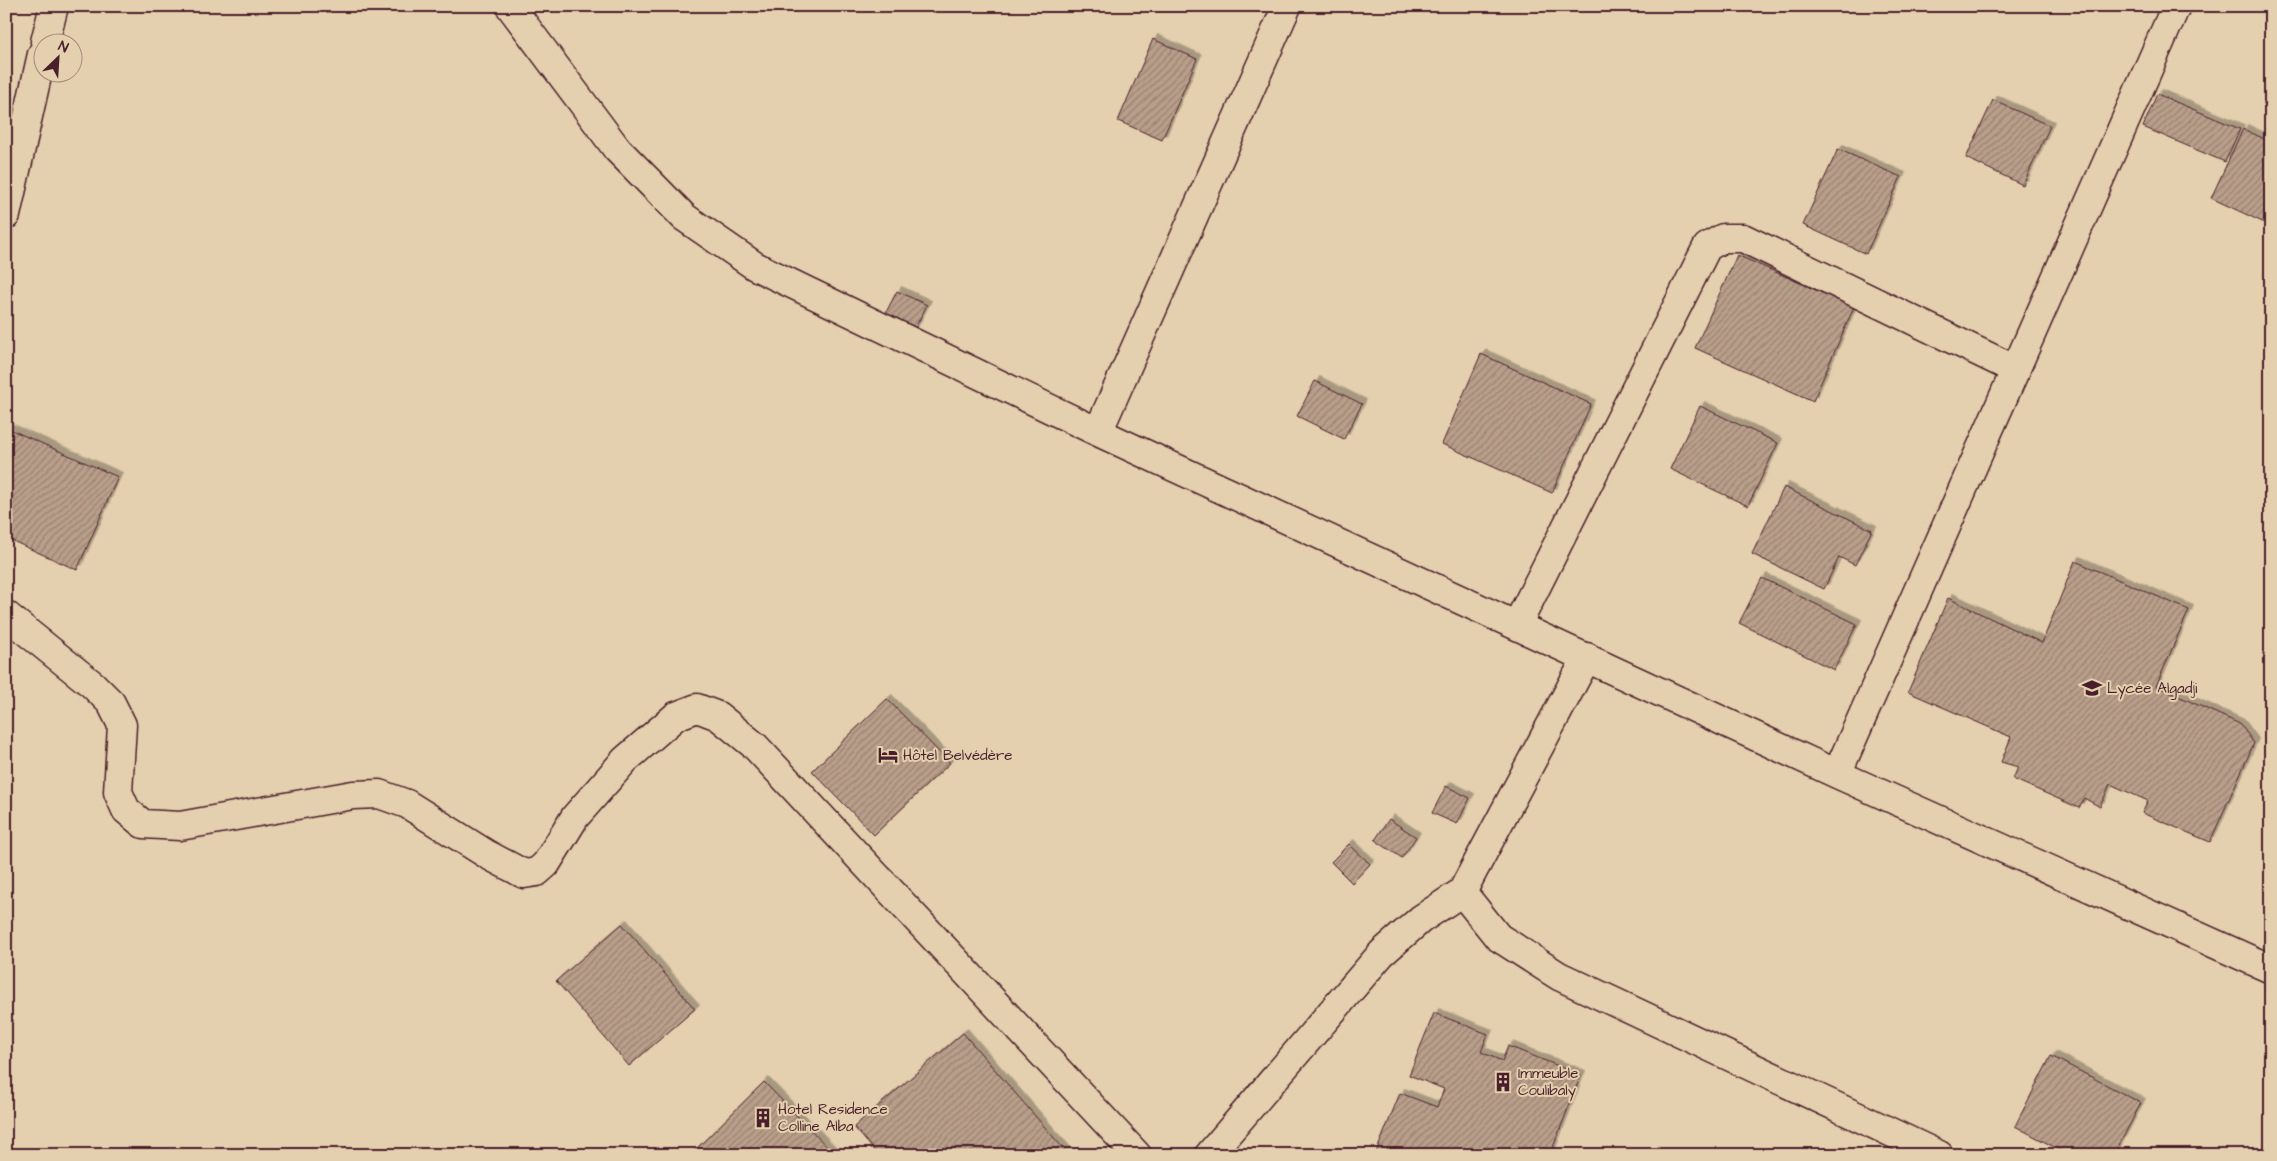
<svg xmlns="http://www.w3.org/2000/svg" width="2277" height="1161" font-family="'Architects Daughter',sans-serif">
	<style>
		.building { fill: url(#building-hatch); stroke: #4a1f2b; filter: url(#shadow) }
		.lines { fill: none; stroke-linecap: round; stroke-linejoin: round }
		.minor-casing { stroke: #4a1f2b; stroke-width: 31 }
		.minor { stroke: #e4d0ae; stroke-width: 28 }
		.labels { text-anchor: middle; stroke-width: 4; stroke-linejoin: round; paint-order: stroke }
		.poi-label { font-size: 15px; fill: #4a1f2b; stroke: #e4d0ae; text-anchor: start }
	</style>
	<defs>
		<pattern id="building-hatch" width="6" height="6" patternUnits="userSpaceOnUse" patternTransform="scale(1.25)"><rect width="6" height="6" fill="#b99f8a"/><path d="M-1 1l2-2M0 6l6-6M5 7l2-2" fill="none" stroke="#988171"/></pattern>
		<filter id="shadow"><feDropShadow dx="4.5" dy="-4.5" stdDeviation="0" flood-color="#0004"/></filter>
	</defs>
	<rect width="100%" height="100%" fill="#e4d0ae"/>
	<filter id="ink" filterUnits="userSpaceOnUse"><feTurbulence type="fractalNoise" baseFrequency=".02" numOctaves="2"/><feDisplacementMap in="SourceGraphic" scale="10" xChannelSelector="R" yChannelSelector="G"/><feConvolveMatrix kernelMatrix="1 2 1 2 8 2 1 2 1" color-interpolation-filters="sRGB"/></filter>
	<g filter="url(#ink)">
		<!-- building -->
		<path class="building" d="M1153,39L1197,59L1162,140L1118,121Z
			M2157,94L2240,129L2225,162L2143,127Z
			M1993,100L2050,126L2023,185L1966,158Z
			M2243,129L2271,142V226L2211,198Z
			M1838,149L1901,177L1866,254L1803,225Z
			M1737,255L1854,307L1813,401L1695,348Z
			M897,291L927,305L913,332L883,318Z
			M1481,354L1591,404L1552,493L1442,444Z
			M1315,381L1362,404L1344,439L1297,416Z
			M1700,406L1778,443L1748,506L1670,469Z
			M7,428L118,477L77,570L6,538Z
			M1784,487L1872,530L1855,565L1839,557L1824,589L1752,554Z
			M2075,561L2189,610L2156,686L2240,724L2254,743L2210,842L2142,813L2148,801L2110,784L2100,807L2084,798L2079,808L2013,779L2018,767L2001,762L2011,737L1908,692L1948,598L2042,643Z
			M1762,578L1857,624L1834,670L1739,623Z
			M887,699L950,763L874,835L812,771Z
			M1446,786L1470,798L1457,824L1432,813Z
			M1389,819L1416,837L1402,858L1375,840Z
			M1349,844L1370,864L1352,883L1331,862Z
			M622,924L695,1009L629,1066L556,981Z
			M1434,1013L1488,1034L1481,1052L1502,1061L1508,1046L1581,1075L1550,1155H1375L1400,1093L1437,1107L1444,1089L1409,1075Z
			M963,1033L1069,1155H878L854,1127Z
			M2051,1056L2141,1103L2114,1155H2069L2015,1126Z
			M764,1082L835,1155H690Z"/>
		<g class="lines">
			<defs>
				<path id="minor" d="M510,6L617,149L684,217L755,266L1098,432L1837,774L2271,969
					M45,42L54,6
					M6,215L42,54
					M1098,432L1287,6
					M6,615L93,685L111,703L122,725L118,792L126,810L143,824L180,826L353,795L379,794L407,804L488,855L524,874L537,872L546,864L575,817L625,760L676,716L697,708L718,716L755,746L1137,1155
					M1517,625L1707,247L1723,238H1743L2016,370
					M1837,774L2176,6
					M1462,892L1498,937L1559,976L1939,1155
					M1209,1155L1382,953L1421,919L1462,892L1587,657"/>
			</defs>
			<!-- minor casing -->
			<use href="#minor" class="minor-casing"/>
			<!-- minor -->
			<use href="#minor" class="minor"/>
		</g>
	</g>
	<!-- icons -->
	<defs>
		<symbol id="school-bare" viewBox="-9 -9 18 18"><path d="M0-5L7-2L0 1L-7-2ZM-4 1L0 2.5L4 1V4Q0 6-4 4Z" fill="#4a1f2b" stroke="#e4d0ae" stroke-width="2.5" paint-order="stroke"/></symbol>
		<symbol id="hotel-bare" viewBox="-9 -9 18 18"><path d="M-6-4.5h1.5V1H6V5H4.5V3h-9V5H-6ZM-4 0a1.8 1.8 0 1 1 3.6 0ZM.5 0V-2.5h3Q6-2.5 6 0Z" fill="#4a1f2b" stroke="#e4d0ae" stroke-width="2.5" paint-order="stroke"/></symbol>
		<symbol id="building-bare" viewBox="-9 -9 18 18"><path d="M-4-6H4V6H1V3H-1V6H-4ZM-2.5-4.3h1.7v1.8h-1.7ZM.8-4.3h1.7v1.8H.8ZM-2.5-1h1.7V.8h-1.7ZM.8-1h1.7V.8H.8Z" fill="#4a1f2b" stroke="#e4d0ae" stroke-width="2.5" paint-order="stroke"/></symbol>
	</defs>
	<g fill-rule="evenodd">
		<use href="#school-bare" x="2078" y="674" width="28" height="28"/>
		<use href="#hotel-bare" x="874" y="741" width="28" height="28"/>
		<use href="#building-bare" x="1489" y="1068" width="28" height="28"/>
		<use href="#building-bare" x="749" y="1104" width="28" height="28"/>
	</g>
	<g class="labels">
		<!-- poi labels -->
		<g class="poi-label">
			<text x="2107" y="693">Lycée Algadji</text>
			<text x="903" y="760">Hôtel Belvédère</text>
			<text x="1518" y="1078">Immeuble<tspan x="1518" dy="17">Coulibaly</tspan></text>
			<text x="778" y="1114">Hotel Residence<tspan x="778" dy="17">Colline Alba</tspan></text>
		</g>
	</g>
	<!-- margin -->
	<rect width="2277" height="1161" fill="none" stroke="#e4d0ae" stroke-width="25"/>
	<rect x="12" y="12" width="2252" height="1136" fill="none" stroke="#4a1f2b" stroke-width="2" filter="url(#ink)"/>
	<!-- north arrow -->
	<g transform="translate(58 58) rotate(25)"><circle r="24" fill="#e4d0ae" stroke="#a6897a"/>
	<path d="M0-4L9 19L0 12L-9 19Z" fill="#4a1f2b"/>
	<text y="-8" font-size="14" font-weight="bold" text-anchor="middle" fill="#4a1f2b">N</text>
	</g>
</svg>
